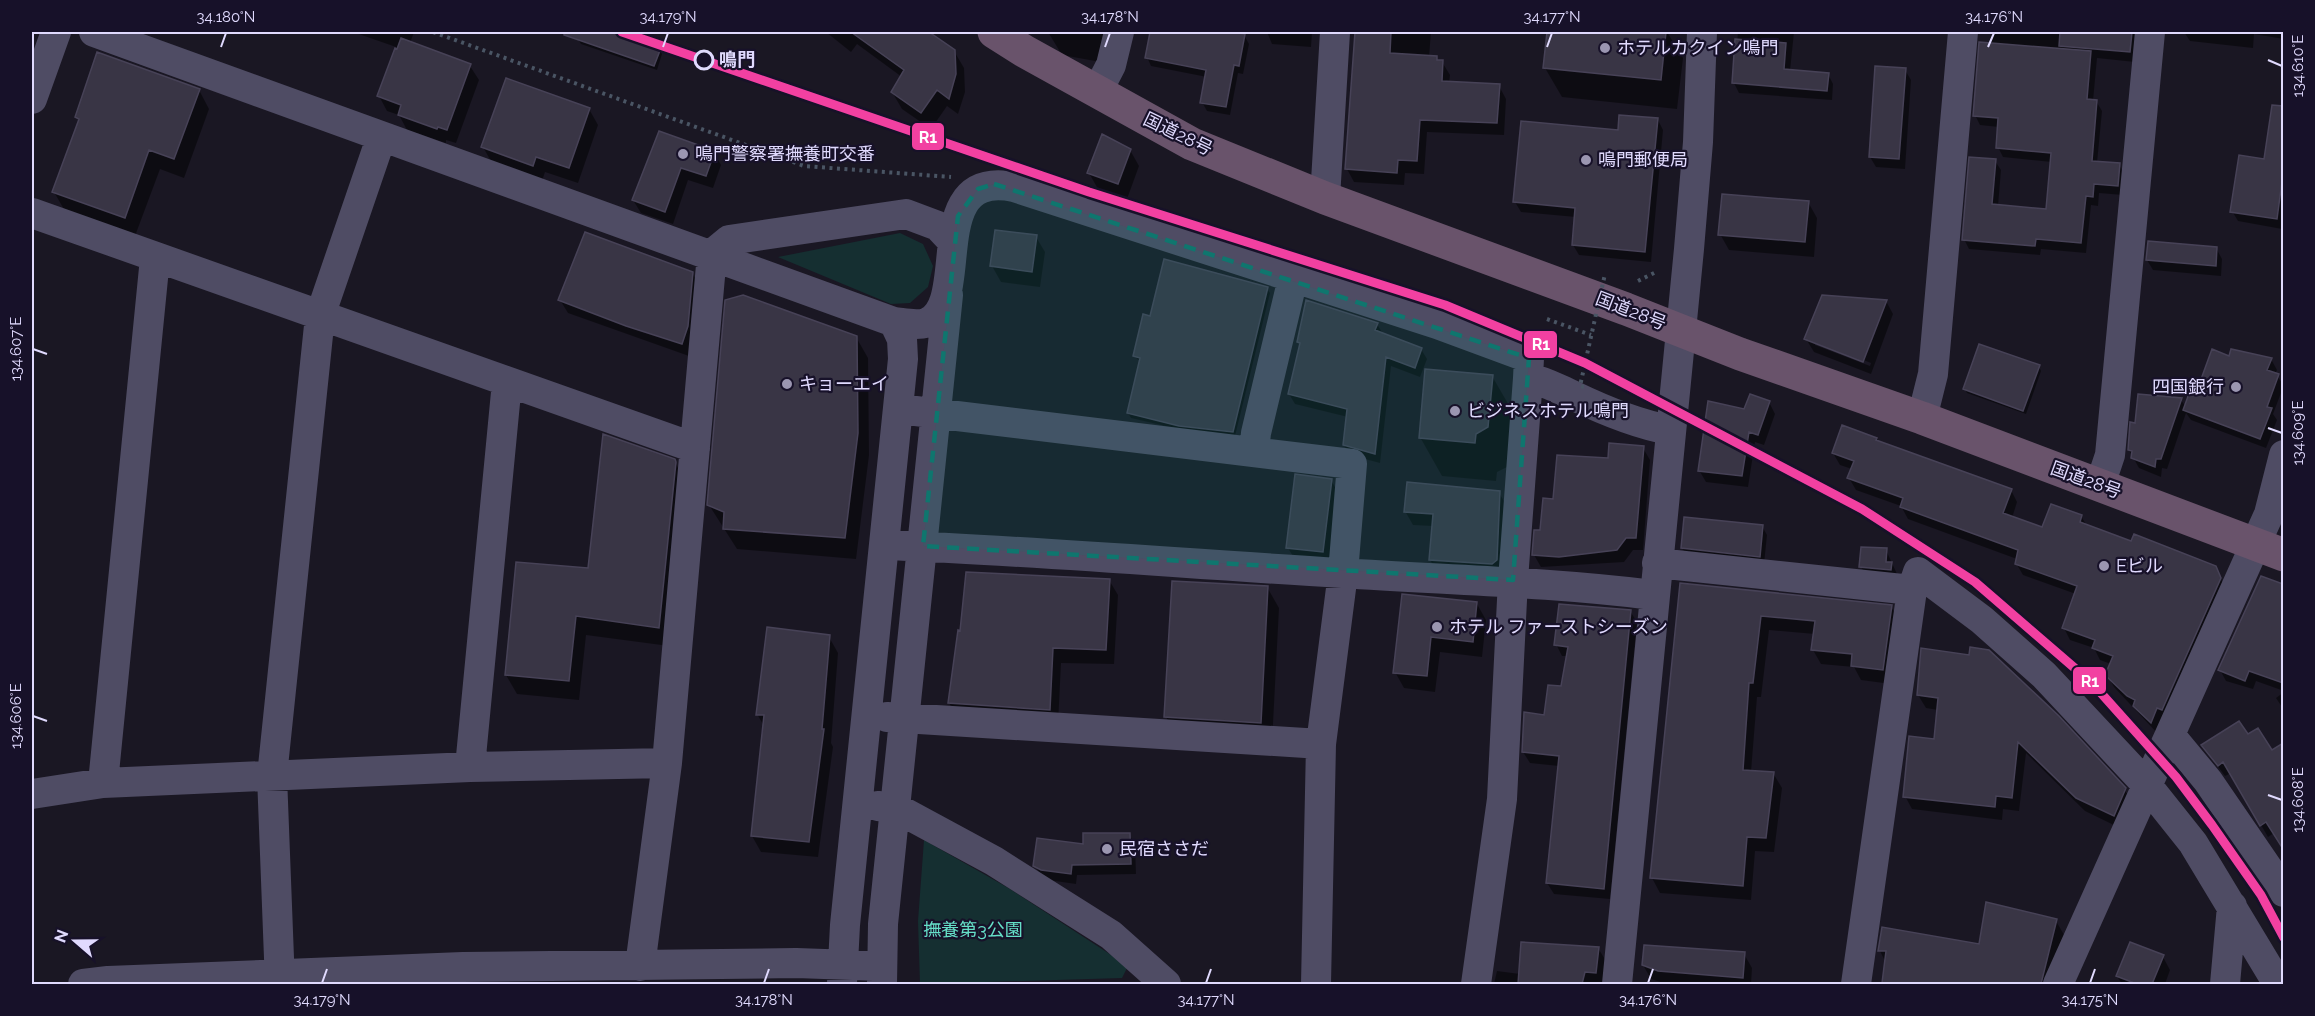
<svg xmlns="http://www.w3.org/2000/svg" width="2315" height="1016" font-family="Raleway,'Noto Sans JP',sans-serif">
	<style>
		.green { fill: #152f31 }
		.shadow { fill: #0007; fill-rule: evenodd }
		.building { fill: #393545; stroke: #474257; stroke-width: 1.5 }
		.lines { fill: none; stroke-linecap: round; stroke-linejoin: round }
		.path { stroke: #4a5564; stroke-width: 4; stroke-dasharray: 3 4.5; stroke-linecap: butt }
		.minor { stroke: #4f4c64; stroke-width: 30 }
		.highway { stroke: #69536b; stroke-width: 33 }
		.rail-casing { stroke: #485a6c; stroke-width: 7 }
		.rail { stroke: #171129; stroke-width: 4.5; stroke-dasharray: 14; stroke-linecap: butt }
		.path-bridge { stroke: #4a5564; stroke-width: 4; stroke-dasharray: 3 4.5; stroke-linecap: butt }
		.rail-1-casing { stroke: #171129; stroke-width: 14 }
		.rail-1 { stroke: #f240a1; stroke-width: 9 }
		.marked { fill: #0f766e; fill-opacity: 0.2; stroke: #0f766e; stroke-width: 4.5; stroke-dasharray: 12 8; stroke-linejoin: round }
		.ticks { fill: none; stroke: #e0dafe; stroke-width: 2 }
		.poi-dot { fill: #9b96b1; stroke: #171129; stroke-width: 2 }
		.stop-dot { fill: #171129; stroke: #e0dafe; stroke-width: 3 }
		.labels { text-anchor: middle; stroke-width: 4.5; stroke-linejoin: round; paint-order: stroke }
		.poi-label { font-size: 18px; fill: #e0dafe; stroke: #171129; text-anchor: start }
		.stop-label { font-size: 18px; font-weight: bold; fill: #e0dafe; stroke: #171129; text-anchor: start }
		.street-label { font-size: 18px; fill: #e0dafe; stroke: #171129 }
		.park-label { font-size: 18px; fill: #65dfc8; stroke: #171129 }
		.line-badge { stroke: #171129; stroke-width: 2 }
		.badge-label { font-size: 16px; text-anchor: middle; font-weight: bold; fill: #fff }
		.neatline { fill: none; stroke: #e0dafe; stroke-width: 2 }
		.ticks-label { font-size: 15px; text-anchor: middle; fill: #e0dafe }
	</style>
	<rect width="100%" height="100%" fill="#1a1723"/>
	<!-- green -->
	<path class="green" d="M900,233L923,244L933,266L928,287L910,303L891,304L778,257Z
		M924,840L1010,889L1128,966L1122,978L920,984L918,921Z"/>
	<!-- shadow -->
	<path class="shadow" d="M353,32H414L410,43L470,66L479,80L456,143L446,140V143L407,130L399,115L387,111L379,96L396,47Z
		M581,32H650L645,44L660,50L662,54L657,70L581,44L578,39Z
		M826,32H927L954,51L964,68L965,92L958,114L947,106L931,129L902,109L892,92L902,77L857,44L851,52Z
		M1048,32H1123L1117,65L1062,55Z
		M1152,32H1222L1244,35L1249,44L1243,74L1238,73L1230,115L1207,111L1202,102L1207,77L1151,66L1147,57Z
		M1267,32H1312L1311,47L1272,44Z
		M1356,32H1431L1429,57L1442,62L1450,75L1449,83L1499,86L1506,99L1504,135L1427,132L1424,174L1405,173L1404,185L1354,182L1347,169Z
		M1549,32H1667L1683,58L1677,109L1562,97L1545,68Z
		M1738,32H1794L1790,71L1828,74L1833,84L1832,100L1739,93L1734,83Z
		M1994,32H2138L2135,62L2097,58L2093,101H2096L2102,111L2097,163L2119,165L2125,175L2123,195L2099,193L2098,206L2091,205L2086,253L2041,249L2040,255L1969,249L1964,239L1995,161L2001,170L1998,206L2047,210L2052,162L2003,157L1998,147L1999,127L1980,125L1975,115Z
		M2184,32H2284V39L2254,34L2253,48L2190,41Z
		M1905,70L1911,80L1905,169L1876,167L1870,157Z
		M199,90L209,109L184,178L160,169L135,236L65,211L54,192L79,121L77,117Z
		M589,109L598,125L578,183L545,172L542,181L492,163L483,147Z
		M1658,120L1663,130L1651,262L1579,255L1573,245L1576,217L1521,212L1515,202L1619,132Z
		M2268,141L2284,144L2282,229L2238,221L2232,211L2265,160Z
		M1130,150L1139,166L1127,199L1098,189L1089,173Z
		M714,152L721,165L713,188L688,180L673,224L641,213L633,200L645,167Z
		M1808,202L1817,218L1814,257L1729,250L1720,234Z
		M1036,237L1045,252L1040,287L1001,282L992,266Z
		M2216,248L2222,259L2221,276L2153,270L2147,260Z
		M692,273L700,286L689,356L568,313L560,300Z
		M1267,289L1270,293L1235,436L1183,430L1131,418L1128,413L1141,362L1134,356L1151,318Z
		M1886,301L1893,314L1871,374L1814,352L1806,339ZM1815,341L1871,363L1870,366L1815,345Z
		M1377,324L1383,334L1421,349L1427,359L1420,377L1391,366L1380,463L1350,455L1344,445L1348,417L1295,404L1289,394L1301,346L1298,342Z
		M856,337L868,358L869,455L856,559L737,549L709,505Z
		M2230,357L2271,359L2277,370L2275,374L2284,385L2273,414L2277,420L2266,448L2191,420L2186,413L2167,469L2162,468L2161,477L2139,468L2129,450L2136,425L2181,400L2186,407L2201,384Z
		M2039,367L2041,371L2026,414L1967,393L1965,389Z
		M1492,376L1514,414L1509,466L1497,472L1496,481L1442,476L1420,437Z
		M1769,402L1775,414L1764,445L1755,442L1748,487L1706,482L1699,470L1745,411Z
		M1876,439L1878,443L2011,490L2017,502L2012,518L2043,529L2081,516L2087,526L2215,568L2227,591L2158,734L2114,687L2107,675L2111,664L2100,660L2094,648L2070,640L2064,628L2076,594L2023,575L2016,563L2017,559L1908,519L1901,506L1856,490L1849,478L1852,469L1840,465L1833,453Z
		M1643,448L1650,460L1643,550H1633L1624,562L1541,567L1534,555L1555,500L1609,460Z
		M674,460L686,483L669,646L586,635L579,700L517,694L506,675Z
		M1331,480L1340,496L1331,568L1297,563L1288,548Z
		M1499,493L1507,506L1500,577L1438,573L1430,560L1433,526L1413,525L1405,511Z
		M1762,526L1767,535L1764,564L1687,556L1682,548Z
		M1886,550L1897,574L1867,577L1861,567Z
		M1109,580L1118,595L1114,664L1061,663L1058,724L958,718L949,703L959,632Z
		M1681,584L1891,607L1900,621L1891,684L1861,680L1854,667L1821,664L1813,650L1815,634L1769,630L1761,697H1757L1751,772L1773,773L1782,788L1774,852L1755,851L1751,900L1660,893L1652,878Z
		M2281,585L2284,589V691L2256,681L2253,689L2226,681L2220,670Z
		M1267,587L1279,608L1272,743L1178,737L1166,717Z
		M1404,596L1477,604L1486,620L1482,657L1440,652L1435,692L1404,688L1395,672Z
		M1630,611L1637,622L1610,899L1554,894L1547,883L1559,766L1530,763L1523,752L1562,688L1568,656H1562L1556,644Z
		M829,637L838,653L831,743L833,747L818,857L761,852L752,836L764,726L757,714Z
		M1921,680L2124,789L2132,802L2122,829L2085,811L2026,753L2019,811L2003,809L2002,820L1912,809L1905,796L1935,740L1938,710L1926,708L1918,695Z
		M2284,692V710L2276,698Z
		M2247,736L2272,752L2284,746V847L2274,833L2268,837L2231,773L2225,776L2203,746Z
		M1129,834L1135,845L1136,874L1077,875L1076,884L1048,880L1041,876L1035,865L1085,846Z
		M2056,921L2067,940L2056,984H1883L1886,963L1880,951L1883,928L1980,946Z
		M1598,948L1606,961L1603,984H1494L1497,971L1520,974Z
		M1744,954L1752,968L1751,984H1667L1651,979L1643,965Z
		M2163,957L2170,970L2165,984H2122L2117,976Z"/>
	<!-- building -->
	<path class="building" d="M564,32H613L661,48L654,66L564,35Z
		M851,32H929L955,50L956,74L949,99L937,90L921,113L891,92L904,70Z
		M1150,32H1232L1245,34L1239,66L1234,65L1226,107L1200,103L1206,70L1145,58Z
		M1355,32H1391L1390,53L1437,56V60H1443L1442,81L1500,84L1497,123L1420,120L1417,161L1398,160L1397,173L1345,169Z
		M1547,32H1666L1661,80L1543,68Z
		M2060,32H2132L2130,52L2059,46Z
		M401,38L471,64L447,130L438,127L437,129L398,115L401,105L377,96L395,48L397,49Z
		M1735,39L1786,43L1784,69L1829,73L1827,91L1732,83Z
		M1979,42L2091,51L2087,99L2097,100L2092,161L2120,163L2118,186L2094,184L2093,197L2086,196L2081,243L2036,239L2035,246L1962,240L1969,157L1996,159L1992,204L2046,209L2051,153L1996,148L1998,118L1973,116Z
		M97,52L200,89L174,159L149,150L125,218L52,192L79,119L75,117Z
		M1875,66L1906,68L1899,159L1869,157Z
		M506,78L590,108L569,168L536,157L533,166L481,147Z
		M2272,105L2283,106V174L2277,219L2230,212L2239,155L2264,159Z
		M1619,115L1658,118L1645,252L1572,245L1575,208L1513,202L1521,121L1618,130Z
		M659,131L715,151L706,176L681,168L665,212L632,200Z
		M1102,134L1131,149L1118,184L1087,173Z
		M1722,194L1809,201L1805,242L1718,235Z
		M995,230L1037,235L1032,272L990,266Z
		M585,232L693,272L688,326L682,344L626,326L558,300Z
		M2148,241L2217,247L2216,266L2146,260Z
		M1164,259L1268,287L1233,432L1179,426L1127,413L1140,358L1133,356L1143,314L1150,316Z
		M743,295L857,336L858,433L845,538L723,529L724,512L707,505L725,300Z
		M1822,295L1887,300L1863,362L1804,339Z
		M1306,300L1378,323L1375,330L1422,348L1415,368L1386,357L1375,454L1343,445L1347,409L1288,394L1300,343L1297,342Z
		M1979,344L2040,365L2023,411L1963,389Z
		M2212,349L2229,356L2231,349L2272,358L2267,370L2279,374L2267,407L2272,408L2260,439L2183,410L2194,380L2200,382Z
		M1425,369L1493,375L1488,427L1476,434L1475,443L1419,438Z
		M1750,394L1770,401L1758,435L1749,432L1742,476L1698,471L1708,401L1744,409Z
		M2138,394L2182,398L2161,459H2156L2155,467L2131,458L2132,451L2128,450L2130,422L2135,423Z
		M1842,425L1877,438L1876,440L2012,489L2003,513L2042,527L2051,504L2082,515L2080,522L2131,541L2134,534L2216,566L2221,578L2162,710L2157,708L2151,723L2133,706L2135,700L2127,696L2105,675L2113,656L2092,648L2095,640L2062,628L2077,586L2015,564L2018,550L1900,507L1903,498L1847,478L1854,461L1832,453Z
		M603,434L675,459L676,462L659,628L576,616L569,681L505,675L516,562L588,568Z
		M1609,443L1644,446L1636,538H1626L1617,550L1559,557L1532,555L1534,530H1540L1543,498L1553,499L1557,455L1608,458Z
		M1295,474L1332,479L1323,552L1286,548Z
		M1407,482L1500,491L1497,560L1492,564L1429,560L1433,514L1404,512Z
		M1684,517L1763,525L1760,557L1681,548Z
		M1861,547L1887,548L1886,562H1892L1891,570L1859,567Z
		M966,572L1110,579L1106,650L1053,648L1050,710L948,703L958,630L960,631Z
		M2261,576L2283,584V683L2249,671L2245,681L2218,670Z
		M1172,581L1268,586L1261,723L1164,717Z
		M1680,583L1892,605L1883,670L1851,666L1852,654L1811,650L1815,621L1761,616L1753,683H1749L1743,770L1774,772L1766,838L1747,837L1743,886L1650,878Z
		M1402,594L1477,602L1473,642L1431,637L1427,676L1393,673Z
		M1559,604L1631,610L1604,889L1546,883L1559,756L1522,752L1524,712L1544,715L1548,685L1561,686L1568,647L1554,645Z
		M767,627L830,635L822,729H824L809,842L751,836L764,715H756Z
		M1970,647L1989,650L2059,716L2126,788L2114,816L2076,798L2018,742L2012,798L1996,796L1995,807L1903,797L1909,736L1934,739L1938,698L1917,695L1921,648L1969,655Z
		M2239,721L2248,734L2258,728L2272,750L2283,743V849L2266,822L2260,826L2223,762L2218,766L2201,745Z
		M1083,833H1130L1131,864L1072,865L1071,874L1041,870L1033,866L1037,838L1083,844Z
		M1986,902L2057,919L2041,984L1882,983L1886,951H1878L1882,927L1979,944Z
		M1521,942L1599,947L1596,973L1585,972L1582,984H1518Z
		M2130,942L2164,955L2152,984H2137L2116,976Z
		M1644,945L1745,952L1743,978L1658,971L1642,965Z"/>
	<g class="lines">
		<!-- path -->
		<path class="path" d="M433,32L804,166L951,177
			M1638,281L1656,272
			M1547,319L1591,335"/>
		<!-- minor -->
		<path class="minor" d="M94,32L894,322C904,323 916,326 926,323C974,305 921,169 1014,187L1437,324L1529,358L1528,378C1545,381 1556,388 1572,395C1603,410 1636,424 1670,430
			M1097,92L1111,65L1119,32
			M32,99L56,32
			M1325,198L1335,32
			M32,213L695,448
			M899,409L1352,464L1343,573L1321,744L1316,984
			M1922,418L1933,374L1963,32
			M1254,452L1256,433L1293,278
			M2100,485L2110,455L2150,32
			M885,545C1037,551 1189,564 1342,573C1446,580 1549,582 1653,595
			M1657,563L1912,590
			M887,717L1321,744
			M2170,735L2208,781L2284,892
			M470,767L507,382
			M103,783L155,258
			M32,794L103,783L470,767L667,763
			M878,806L896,808L994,861L1111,935L1166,984
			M640,966L667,763L712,254L729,240L906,214L938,226L952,241
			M842,983L845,925L903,359L902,339L894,322
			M83,984L108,981L463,967L796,963L881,966
			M280,984L272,776L320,316L381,138
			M882,984L883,924L948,295
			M1476,984L1502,799L1513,580L1528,378
			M1617,984L1689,249L1698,142L1702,32
			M1856,984L1912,590L1918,572L1982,620L2044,675L2146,784L2193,843L2278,984
			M2058,984L2269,514L2284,455
			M2225,984L2232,906"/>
		<!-- highway -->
		<path class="highway" d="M994,32L1024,51L1192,144L1325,198L1626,309L1740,354L1922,418L2284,555"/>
		<defs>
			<path id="rail" d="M622,32L703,60"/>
		</defs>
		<!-- rail casing -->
		<use href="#rail" class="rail-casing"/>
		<!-- rail -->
		<use href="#rail" class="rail"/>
		<!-- path-bridge -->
		<path class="path-bridge" d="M1584,387L1580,386L1605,274"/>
		<defs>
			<path id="rail-1" d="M622,32L1089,192L1445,305L1585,363L1862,509L1975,582L2092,683L2176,777L2212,825L2261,895L2284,938"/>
		</defs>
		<!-- rail-1 casing -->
		<use href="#rail-1" class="rail-1-casing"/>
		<!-- rail-1 -->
		<use href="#rail-1" class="rail-1"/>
	</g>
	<!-- marked area -->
	<path class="marked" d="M994,184L1529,358L1513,580L923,546L958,216L978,189Z"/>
	<!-- ticks -->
	<path class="ticks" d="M221,47L226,33M663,47L668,33M1105,47L1110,33M1547,47L1552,33M1988,47L1994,33M2268,60L2282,66M33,349L47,354M2268,428L2282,433M33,716L47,721M2268,795L2282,800M322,983L327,969M764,983L769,969M1206,983L1211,969M1648,983L1653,969M2090,983L2095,969"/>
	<!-- markers -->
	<g class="poi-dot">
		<circle cx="1605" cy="48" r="6"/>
		<circle cx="683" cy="154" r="6"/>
		<circle cx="1586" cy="160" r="6"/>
		<circle cx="787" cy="384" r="6"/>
		<circle cx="2236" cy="387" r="6"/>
		<circle cx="1455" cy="411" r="6"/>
		<circle cx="2104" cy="566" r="6"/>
		<circle cx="1437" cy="627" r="6"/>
		<circle cx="1107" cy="849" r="6"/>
	</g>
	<circle class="stop-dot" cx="704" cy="60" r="9"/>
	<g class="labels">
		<!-- poi labels -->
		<g class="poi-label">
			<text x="1617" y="54">ホテルカクイン鳴門</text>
			<text x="695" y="160">鳴門警察署撫養町交番</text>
			<text x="1598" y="166">鳴門郵便局</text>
			<text x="799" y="390">キョーエイ</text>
			<text x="2224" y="393" text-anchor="end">四国銀行</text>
			<text x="1467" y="417">ビジネスホテル鳴門</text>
			<text x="2116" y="572">Eビル</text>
			<text x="1449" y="633">ホテル ファーストシーズン</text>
			<text x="1119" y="855">民宿ささだ</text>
		</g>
		<!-- stop labels -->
		<g class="stop-label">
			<text x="719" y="66">鳴門</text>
		</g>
		<!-- street labels -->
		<g class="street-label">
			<text transform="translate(1178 134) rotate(26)" y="6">国道28号</text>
			<text transform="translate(1631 311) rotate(21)" y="6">国道28号</text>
			<text transform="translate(2086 480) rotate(20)" y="6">国道28号</text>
		</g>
		<!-- park labels -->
		<g class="park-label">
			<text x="973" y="936">撫養第3公園</text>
		</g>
	</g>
	<g class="line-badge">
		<rect x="911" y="122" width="34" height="29" rx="6" fill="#f240a1"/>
		<rect x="1523" y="330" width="35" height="29" rx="6" fill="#f240a1"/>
		<rect x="2072" y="666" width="35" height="29" rx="6" fill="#f240a1"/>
	</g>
	<g class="badge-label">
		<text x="928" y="143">R1</text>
		<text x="1541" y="350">R1</text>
		<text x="2090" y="687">R1</text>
	</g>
	<!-- border -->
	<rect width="2315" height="1016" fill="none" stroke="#171129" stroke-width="66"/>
	<!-- north arrow -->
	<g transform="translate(75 941) rotate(290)" stroke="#171129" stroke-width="4.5" paint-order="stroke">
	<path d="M0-4.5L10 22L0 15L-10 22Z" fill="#e0dafe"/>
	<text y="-9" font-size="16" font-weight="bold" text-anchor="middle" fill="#e0dafe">N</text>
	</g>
	<rect x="33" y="33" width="2249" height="950" class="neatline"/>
	<g class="ticks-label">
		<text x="226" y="22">34.180°N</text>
		<text x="668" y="22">34.179°N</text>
		<text x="1110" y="22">34.178°N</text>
		<text x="1552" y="22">34.177°N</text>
		<text x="1994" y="22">34.176°N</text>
		<text transform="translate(2298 66) rotate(-90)" y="5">134.610°E</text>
		<text transform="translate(16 349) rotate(-90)" y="5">134.607°E</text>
		<text transform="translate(2298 433) rotate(-90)" y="5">134.609°E</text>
		<text transform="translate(16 716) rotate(-90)" y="5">134.606°E</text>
		<text transform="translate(2298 800) rotate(-90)" y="5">134.608°E</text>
		<text x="322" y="1005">34.179°N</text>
		<text x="764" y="1005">34.178°N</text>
		<text x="1206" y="1005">34.177°N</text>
		<text x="1648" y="1005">34.176°N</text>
		<text x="2090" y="1005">34.175°N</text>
	</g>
</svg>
